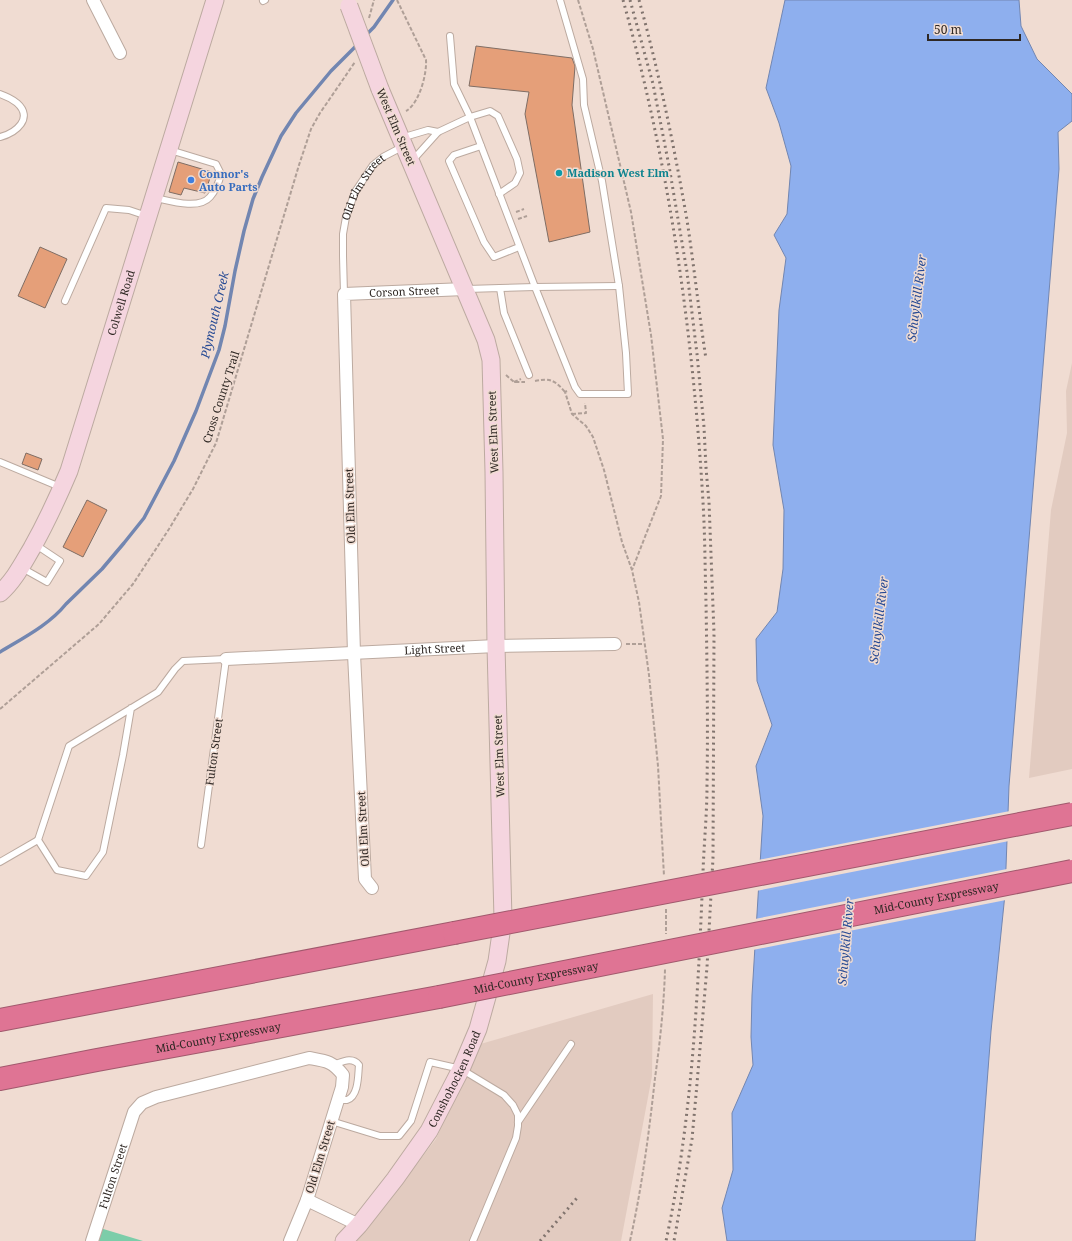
<svg xmlns="http://www.w3.org/2000/svg" width="1072" height="1241" font-family="'Noto Serif',serif">
	<style>
		.industrial { fill: #e2cbc0 }
		.green { fill: #7ccda9 }
		.water { fill: #8eafee; stroke: #7286b1 }
		.pier { fill: #f0dcd2 }
		.lines { fill: none; stroke-linecap: round; stroke-linejoin: round }
		.stream { stroke: #7286b1; stroke-width: 3.5 }
		.building { fill: #e59f79; stroke: #7f6d64 }
		.lane-casing { stroke: #bcaaa0; stroke-width: 8 }
		.street-casing { stroke: #bcaaa0; stroke-width: 14 }
		.secondary-casing { stroke: #bcaaa0; stroke-width: 19 }
		.highway-casing { stroke: #a1596d; stroke-width: 24 }
		.path { stroke: #af9f97; stroke-width: 2; stroke-dasharray: 4 2; stroke-linecap: butt }
		.lane { stroke: #fff; stroke-width: 6 }
		.street { stroke: #fff; stroke-width: 12 }
		.secondary { stroke: #f5d5df; stroke-width: 17 }
		.highway { stroke: #df7494; stroke-width: 22 }
		.rail { stroke: #81746e; stroke-width: 3; stroke-dasharray: 2 4; stroke-linecap: butt }
		.secondary-bridge-casing { stroke: #bcaaa0; stroke-width: 19; stroke-linecap: butt }
		.highway-bridge-casing { stroke: #a1596d; stroke-width: 24; stroke-linecap: butt }
		.secondary-bridge { stroke: #f5d5df; stroke-width: 17 }
		.highway-bridge { stroke: #df7494; stroke-width: 22 }
		.culture-dot { fill: #0f9aa8; stroke: #f0dcd2; stroke-width: 1.5 }
		.shop-dot { fill: #3f7fe0; stroke: #f0dcd2; stroke-width: 1.5 }
		.labels { text-anchor: middle; stroke-width: 3; stroke-linejoin: round; paint-order: stroke }
		.street-label { font-size: 11px; fill: #2f2824; stroke: #f0dcd2 }
		.culture-label { font-size: 11px; font-weight: bold; fill: #0d838f; stroke: #f0dcd2; text-anchor: start }
		.shop-label { font-size: 11px; font-weight: bold; fill: #366cbe; stroke: #f0dcd2; text-anchor: start }
		.water-label { font-size: 12px; font-style: italic; fill: #274a94; stroke: #f0dcd2 }
	</style>
	<rect width="100%" height="100%" fill="#f0dcd2"/>
	<!-- industrial -->
	<path class="industrial" d="M1072,363V769L1029,778L1051,510L1067,433L1066,391Z
		M653,994L652,1076L621,1241H354L375,1218L436,1139L477,1045Z"/>
	<!-- green -->
	<path class="green" d="M100,1228L143,1241H96Z"/>
	<!-- water -->
	<path class="water" d="M785,0H1019L1021,26L1037,59L1072,94V121L1058,132L1059,169L1009,786L1005,894L991,1031L975,1241H727L722,1208L733,1170L732,1113L753,1065L751,1037L752,995L763,816L756,766L772,725L757,681L756,639L777,612L783,569L784,510L773,445L779,310L786,258L774,235L787,214L791,166L779,123L766,88Z"/>
	<!-- pier -->
	<path class="pier" d="M1010,811L1009,841L756,891L758,860Z
		M1007,869L1006,900L753,950L755,919Z"/>
	<g class="lines">
		<!-- stream -->
		<path class="stream" d="M366,35L374,27L393,0
			M0,652C23,638 49,625 66,604L102,569L124,543L144,518L174,461L196,411L219,350L225,326L235,271L244,231L253,199L262,177L281,136L296,113L331,71L358,44"/>
	</g>
	<!-- building -->
	<path class="building" d="M476,46L572,58L575,66L572,105L590,232L549,242L525,114L529,92L469,86Z
		M178,162L212,172L205,193L184,188L181,195L169,192Z
		M40,247L67,259L45,308L18,296Z
		M26,453L42,459L38,470L22,464Z
		M87,500L107,510L83,557L63,547Z"/>
	<g class="lines">
		<defs>
			<g id="lane">
				<path d="M263,1L265,0"/>
				<path d="M450,36L454,84L470,117L535,287L575,387L580,394H628L626,353L619,286L602,181L584,105L583,79L560,0"/>
				<path d="M0,94C6,96 12,99 17,103C34,118 16,133 0,137"/>
				<path d="M401,138L428,130L438,132"/>
				<path d="M481,146L454,155L449,161L484,242L494,257L519,247"/>
				<path d="M412,161L438,132L470,117L490,111L498,116L517,159L520,173L515,183L499,194"/>
				<path d="M156,198C170,201 199,210 210,197C216,190 219,182 221,174L216,164L170,150"/>
				<path d="M500,288L535,287L619,286"/>
				<path d="M467,289L500,288L504,313L529,375"/>
				<path id="s1" d="M344,294L343,256V234L346,217L355,192L373,165L383,157L402,147"/>
				<path d="M65,301L106,208L129,210L147,216"/>
				<path d="M0,462L60,487"/>
				<path d="M22,568L47,582L60,561L36,545"/>
				<path d="M131,708L123,755L103,852L86,876L57,870L38,840L69,746L158,692L175,669L183,661L226,659L201,845"/>
				<path d="M0,862L38,840"/>
				<path d="M333,1065C342,1062 352,1056 359,1065C358,1074 359,1096 347,1100C344,1100 341,1100 338,1100"/>
				<path d="M331,1121L380,1136H399L411,1121L430,1062L461,1069L504,1095L513,1105L518,1115V1126L516,1138L473,1241"/>
				<path d="M518,1122L571,1044"/>
			</g>
			<g id="street">
				<path d="M93,0L120,53"/>
				<path id="s2" d="M226,659L496,646L615,644"/>
				<path id="s3" d="M372,888L365,879L354,654L344,294L465,289"/>
				<path id="s4" d="M92,1241L134,1112L142,1103L156,1097L309,1058C326,1061 332,1061 343,1075L342,1087L307,1200"/>
				<path d="M290,1241L307,1200L359,1225"/>
			</g>
			<g id="secondary">
				<path id="s5" d="M0,593C14,581 23,563 32,548C46,523 58,497 69,471L215,0"/>
				<path id="s6" d="M344,1241L359,1225L395,1179L429,1131L461,1069L478,1029L497,961L503,919L496,646L494,472L491,360L486,340L380,89"/>
			</g>
			<g id="highway">
				<path d="M0,1020L454,933"/>
				<path id="s7" d="M0,1079L97,1060L439,997"/>
			</g>
		</defs>
		<!-- lane casing -->
		<use href="#lane" class="lane-casing"/>
		<!-- street casing -->
		<use href="#street" class="street-casing"/>
		<!-- secondary casing -->
		<use href="#secondary" class="secondary-casing"/>
		<!-- highway casing -->
		<use href="#highway" class="highway-casing"/>
		<!-- path -->
		<path class="path" d="M397,0L426,60C427,74 419,104 406,111
			M578,0L593,49L631,212L651,335L663,439L661,496L632,570
			M369,18L374,0
			M516,212L524,209
			M518,219L527,216
			M506,375L514,382H525
			M535,381C550,378 555,380 565,392
			M514,382L521,379
			M567,391L565,392L572,414L586,426L593,437L604,470L622,542L632,570L639,602L649,675L658,766L664,876
			M572,414L586,413L585,403
			M626,644H644
			M0,709L99,624L133,584L169,529L193,489L216,443L299,165L311,129L320,113L355,62
			M666,909V934
			M630,1241C642,1187 649,1133 655,1078C660,1042 664,1005 665,969"/>
		<!-- lane -->
		<use href="#lane" class="lane"/>
		<!-- street -->
		<use href="#street" class="street"/>
		<!-- secondary -->
		<use href="#secondary" class="secondary"/>
		<!-- highway -->
		<use href="#highway" class="highway"/>
		<!-- rail -->
		<path class="rail" d="M623,0C669,163 693,332 703,502C705,535 705,569 706,602C707,663 708,724 707,785C707,814 704,843 703,872C698,996 692,1120 666,1241
			M630,0L653,84L669,166L687,272L697,354L704,427L706,468L709,502L714,633L713,858L707,967L696,1095L692,1139L674,1241
			M639,0C659,72 674,146 687,220C694,266 699,313 706,359
			M540,1241L577,1198"/>
		<defs>
			<path id="secondary-bridge" d="M349,6L380,89"/>
			<g id="highway-bridge">
				<path d="M454,933L1072,814"/>
				<path id="s8" d="M439,997L1072,871"/>
			</g>
		</defs>
		<!-- secondary-bridge casing -->
		<use href="#secondary-bridge" class="secondary-bridge-casing"/>
		<!-- highway-bridge casing -->
		<use href="#highway-bridge" class="highway-bridge-casing"/>
		<!-- secondary-bridge -->
		<use href="#secondary-bridge" class="secondary-bridge"/>
		<!-- highway-bridge -->
		<use href="#highway-bridge" class="highway-bridge"/>
	</g>
	<!-- markers -->
	<circle class="culture-dot" cx="559" cy="173" r="4"/>
	<circle class="shop-dot" cx="191" cy="180" r="4"/>
	<g class="labels">
		<!-- street labels -->
		<g class="street-label">
			<text transform="translate(396 127) rotate(67)" y="4">West Elm Street</text>
			<text dy="4" stroke="none"><textPath href="#s1" startOffset="112">Old Elm Street</textPath></text>
			<text dy="4" stroke="none"><textPath href="#s3" startOffset="657">Corson Street</textPath></text>
			<text dy="4" stroke="none"><textPath href="#s5" startOffset="317">Colwell Road</textPath></text>
			<text transform="translate(221 397) rotate(-72)" y="4">Cross County Trail</text>
			<text transform="translate(493 432) rotate(-92)" y="4">West Elm Street</text>
			<text transform="translate(350 506) rotate(-92)" y="4">Old Elm Street</text>
			<text dy="4" stroke="none"><textPath href="#s2" startOffset="209">Light Street</textPath></text>
			<text transform="translate(214 752) rotate(-82)" y="4">Fulton Street</text>
			<text transform="translate(499 756) rotate(-92)" y="4">West Elm Street</text>
			<text transform="translate(363 829) rotate(-93)" y="4">Old Elm Street</text>
			<text dy="4" stroke="none"><textPath href="#s8" startOffset="507">Mid-County Expressway</textPath></text>
			<text dy="4" stroke="none"><textPath href="#s8" startOffset="99">Mid-County Expressway</textPath></text>
			<text dy="4" stroke="none"><textPath href="#s7" startOffset="222">Mid-County Expressway</textPath></text>
			<text dy="4" stroke="none"><textPath href="#s6" startOffset="197">Conshohocken Road</textPath></text>
			<text transform="translate(320 1157) rotate(-73)" y="4">Old Elm Street</text>
			<text dy="4" stroke="none"><textPath href="#s4" startOffset="68">Fulton Street</textPath></text>
		</g>
		<!-- culture labels -->
		<g class="culture-label">
			<text x="567" y="177">Madison West Elm</text>
		</g>
		<!-- shop labels -->
		<g class="shop-label">
			<text x="199" y="178">Connor's<tspan x="199" dy="13">Auto Parts</tspan></text>
		</g>
		<!-- water labels -->
		<g class="water-label">
			<text transform="translate(917 298) rotate(-83)" y="4">Schuylkill River</text>
			<text transform="translate(215 315) rotate(-77)" y="4">Plymouth Creek</text>
			<text transform="translate(879 620) rotate(-83)" y="4">Schuylkill River</text>
			<text transform="translate(846 942) rotate(-85)" y="4">Schuylkill River</text>
		</g>
	</g>
	<!-- scale -->
	<path d="M928 34v6h92v-6" fill="none" stroke="#2f2824" stroke-width="2"/>
	<text x="934" y="34" font-size="12" fill="#2f2824" stroke="#f0dcd2" stroke-width="3" paint-order="stroke">50 m</text>
</svg>
